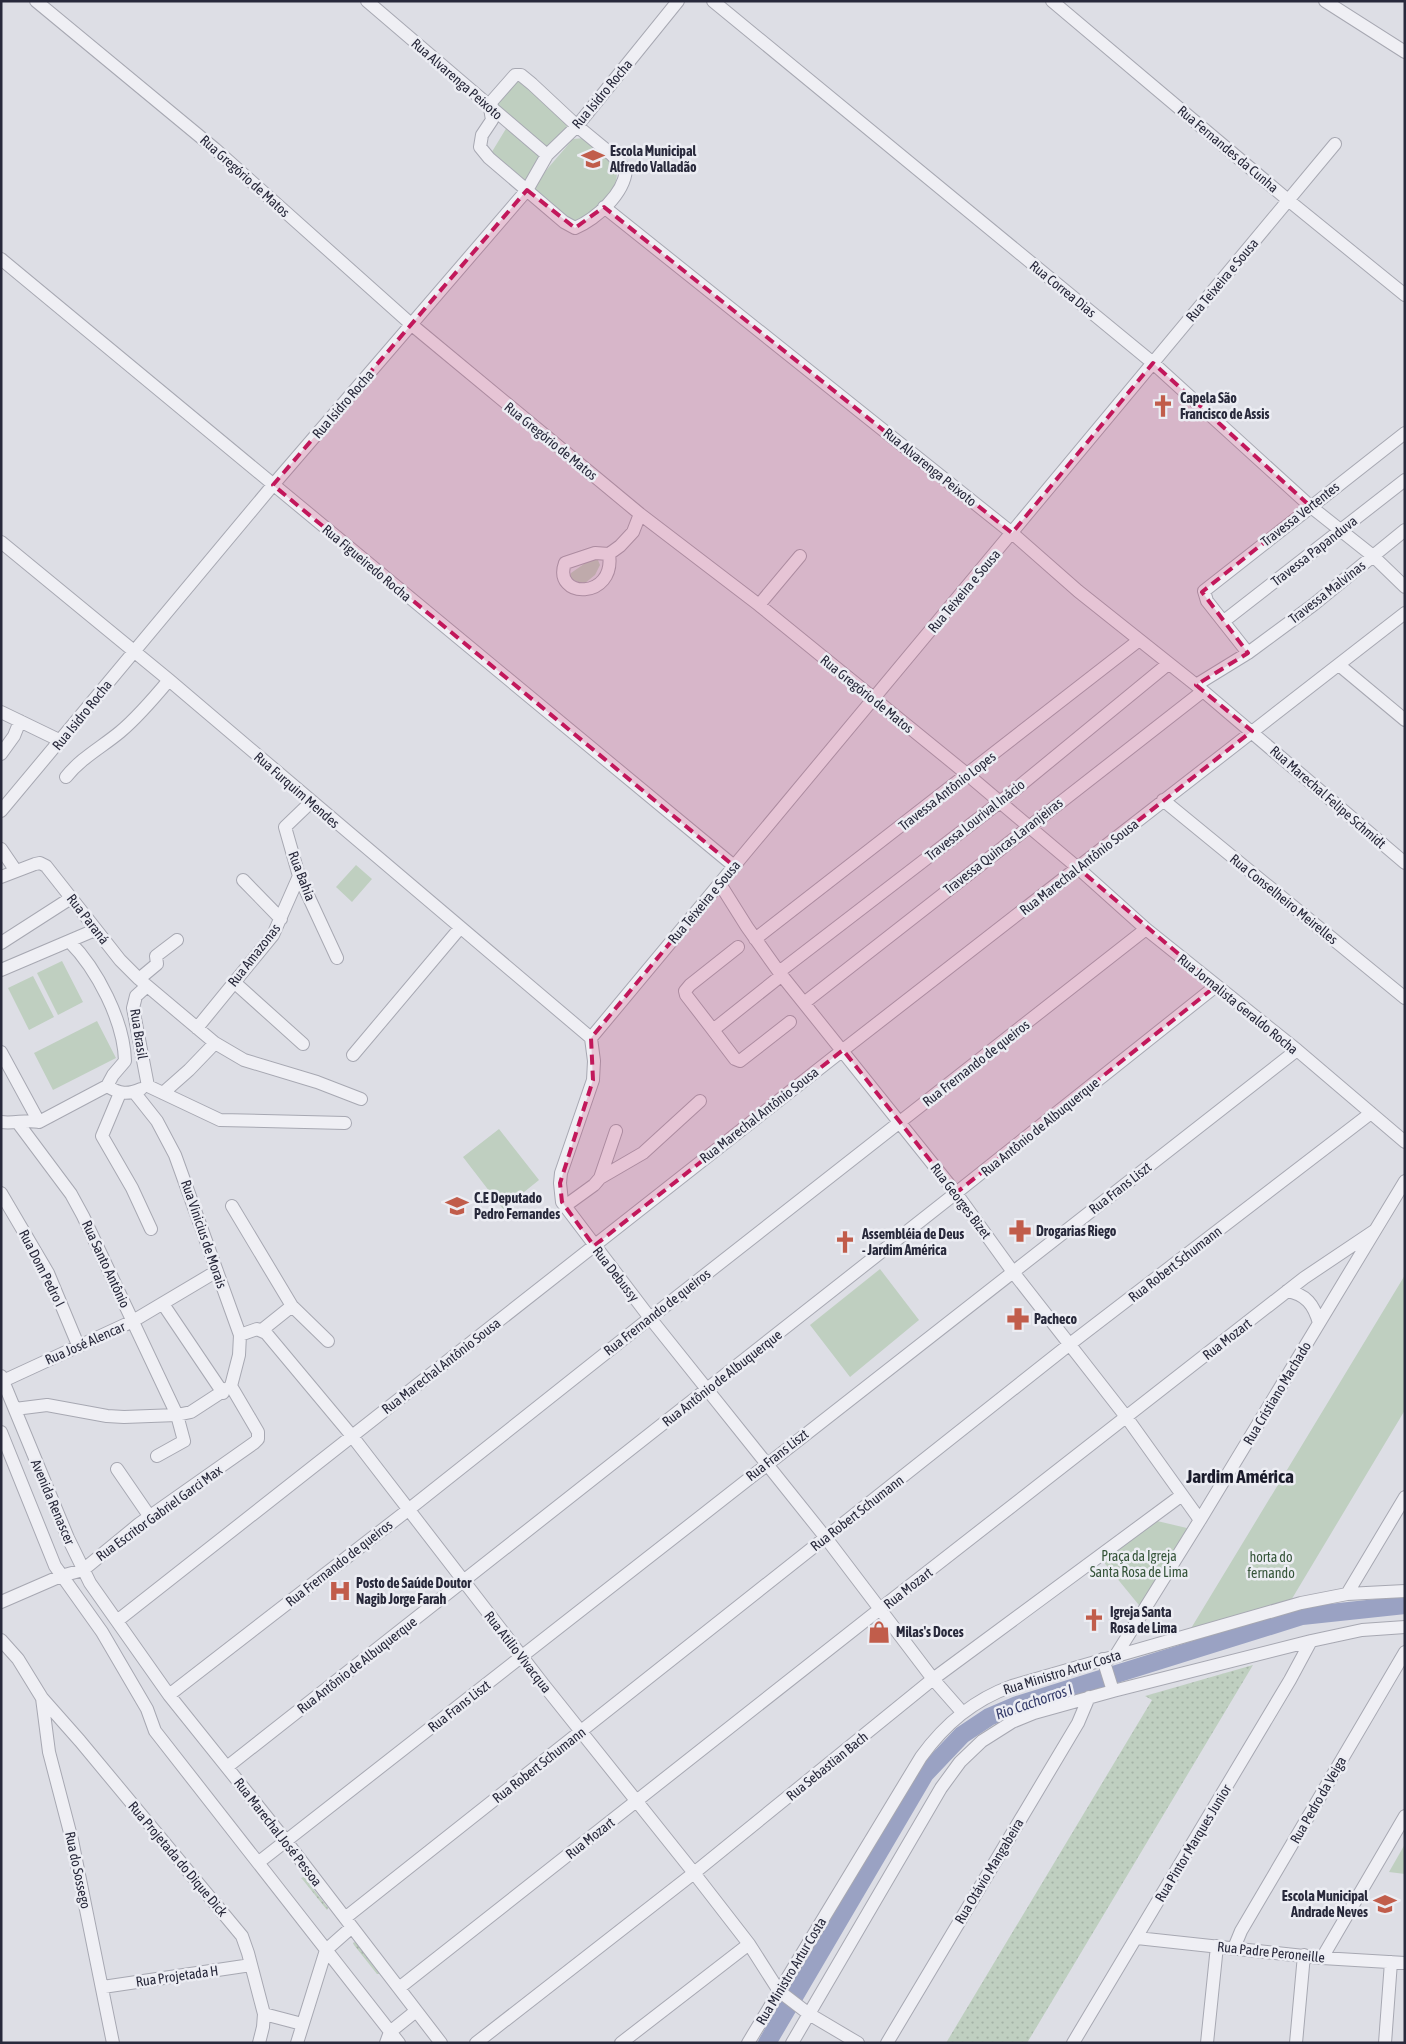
<svg xmlns="http://www.w3.org/2000/svg" width="1406" height="2044" font-family="'Asap Condensed',sans-serif">
	<style>
		.grass { fill: url(#grass-dots) }
		.green { fill: #bfcfc0 }
		.lines { fill: none; stroke-linecap: round; stroke-linejoin: round }
		.river { stroke: #9aa2c3; stroke-width: 18 }
		.minor-casing { stroke: #a7a8b2; stroke-width: 14 }
		.minor { stroke: #efeff4; stroke-width: 12 }
		.marked { fill: #c2185b; fill-opacity: 0.2; stroke: #c2185b; stroke-width: 4; stroke-dasharray: 10 6; stroke-linejoin: round }
		.labels { text-anchor: middle; stroke-width: 5; stroke-linejoin: round; paint-order: stroke }
		.street-label { font-size: 14px; fill: #28293b; stroke: #ecedf3 }
		.poi-label { font-size: 14px; font-weight: bold; fill: #28293b; stroke: #ecedf3; text-anchor: start }
		.park-label { font-size: 14px; fill: #36553a; stroke: #ecedf3 }
		.water-label { font-size: 15px; font-style: italic; fill: #363d6b; stroke: #ecedf3 }
		.district-label { font-size: 19px; font-weight: bold; fill: #1a1b2b; stroke: #ecedf3 }
	</style>
	<defs>
		<pattern id="grass-dots" width="8" height="8" patternUnits="userSpaceOnUse" patternTransform="scale(1.25)"><rect width="8" height="8" fill="#bfcfc0"/><path d="M2 2h.1M6 6h.1" fill="none" stroke="#a4b2a6" stroke-width="1.8" stroke-linecap="round"/></pattern>
	</defs>
	<rect width="100%" height="100%" fill="#dddee5"/>
	<!-- grass -->
	<path class="grass" d="M1253,1665L1027,2043H946L1152,1700L1145,1696Z
		M304,1877L328,1908L327,1910L303,1880L301,1878Z
		M355,1942L379,1973V1974H377L354,1945L353,1943Z"/>
	<!-- green -->
	<path class="green" d="M515,78C533,87 558,111 568,128L547,149L495,104Z
		M507,127L538,155L540,162L527,181H524L490,155Z
		M584,138C593,145 607,152 612,160C630,187 593,210 575,224L535,190L536,182L573,139Z
		M591,559L598,560L600,565L595,575L584,584L570,579L571,573Z
		M356,865L372,879L352,902L336,887Z
		M62,961L83,1002L58,1015L37,973Z
		M33,976L54,1017L29,1030L8,988Z
		M97,1021L116,1058L53,1090L34,1053Z
		M499,1129L539,1180L503,1209L463,1157Z
		M880,1269L919,1320L850,1377L810,1325Z
		M1405,1275V1410L1290,1602L1190,1630Z
		M1153,1520L1191,1529L1143,1610L1102,1560Z
		M1405,1844V1874L1389,1872Z"/>
	<g class="lines">
		<!-- river -->
		<path class="river" d="M767,2043L925,1774L962,1735L989,1717L1017,1705L1302,1616L1405,1605"/>
		<defs>
			<path id="minor" d="M36,1L215,149L412,325L640,514L759,605L968,775L1078,868L1146,929L1297,1050L1405,1142
				M367,1L547,155
				M713,1L1153,363L1310,506L1373,556L1405,587
				M1052,1L1288,200L1405,295
				M1325,1L1405,52
				M515,75H521L532,84L577,126L611,154L626,170C624,194 596,219 575,228L564,222L489,158L480,147L482,135L492,120L490,108L493,100Z
				M604,207L1012,533L1078,591L1196,685L1405,863
				M1,259L734,866
				M1,542L169,680L591,1038
				M609,554C616,600 552,599 565,563L595,553L609,554L620,546L633,532L640,514
				M759,605L800,556
				M1224,621L1405,480
				M1248,653L1207,601L1204,591L1405,433
				M1339,665L1405,720
				M1196,685L1248,653L1313,605L1405,530
				M1,712L61,741
				M1,754L14,736L20,721
				M66,777C81,758 102,747 120,732C138,717 154,698 169,680
				M1163,800L1405,998
				M311,802L285,827L299,876L337,958
				M1,811L273,485L527,190L547,155L577,126L678,1
				M1,849L16,871
				M1,877L35,864L40,863L46,866L120,960L139,979L215,1043L244,1060L317,1082L361,1099
				M243,880L281,919
				M720,884L747,927L779,972L956,1193L1013,1272L1127,1418L1200,1520
				M755,939L1138,641
				M69,941C97,969 124,1021 125,1061L113,1075L107,1086
				M1,943L71,898
				M738,947L690,985L685,991L686,995L713,1030L782,975
				M1,970L95,930
				M779,972L1000,802L1168,664
				M139,979L157,964L156,956L177,940
				M234,982L303,1044
				M147,986L136,996L133,1008L148,1086
				M804,1003L1203,691
				M197,1028L273,935L299,876
				M713,1030L735,1059L740,1061L790,1022
				M591,1038L1335,144
				M591,1038L594,1061L593,1080L561,1173L560,1183L562,1202L650,1318L826,1538L933,1679L962,1712
				M1,1052L39,1122
				M353,1055L460,928
				M148,1086L220,1120L345,1123
				M134,1092L157,1121L175,1155L240,1335L239,1355L231,1386
				M120,1093L102,1136L132,1188L151,1229
				M163,1093L189,1070L215,1043
				M1,1122C15,1124 26,1119 39,1122L107,1086C120,1094 127,1095 141,1089
				M18,1123L71,1194L83,1216L177,1415L184,1441L157,1456
				M600,1178L643,1153L700,1101
				M1,1193L48,1273L78,1345
				M232,1206L292,1306L262,1330
				M565,1206L594,1185L600,1178L616,1131
				M1287,1291C1306,1294 1314,1305 1319,1323
				M163,1304L223,1393
				M292,1306L328,1341
				M240,1335L257,1329L266,1333L352,1436L543,1684L694,1873L749,1944L779,1991L809,2014L858,2043
				M1,1376L68,1538L90,1583L169,1695L286,1841L441,2043
				M3,1381L133,1321L217,1271
				M15,1409L47,1405L107,1416L124,1417L177,1415L191,1412L231,1386
				M1,1432L55,1566L102,1632L147,1709L155,1731L399,2043
				M117,1469L150,1517
				M1347,1594L1405,1497
				M1,1602L61,1576L83,1570L139,1524L254,1443L258,1439V1432L231,1386
				M117,1621L843,1050L1405,613
				M1,1640L18,1659L42,1698L80,1741L242,1936L248,1953L264,2014L263,2027L259,2043
				M1116,1655L1200,1520L1405,1181
				M1103,1659L1113,1691
				M169,1695L408,1510L650,1318L1146,929
				M42,1698L49,1752L72,1840L113,2043
				M227,1767L956,1193L1216,986
				M259,1862L1297,1050
				M345,1918L1070,1344L1371,1113
				M1137,1938L1322,1958L1405,1963
				M1234,1948L1241,1931L1405,1652
				M1322,1958L1405,1816
				M103,1987L251,1965
				M399,1988L880,1609L1304,1278L1374,1231
				M264,2014L302,2024
				M297,2043L326,1950L352,1927
				M386,2043L390,2032L416,2011
				M476,2043L694,1873L933,1679L1182,1495
				M621,2043L749,1944
				M748,2043L921,1757C945,1724 973,1700 1012,1686L1301,1603L1347,1594L1405,1591
				M792,2043L941,1788L960,1762L982,1741L1012,1722L1034,1713L1113,1691L1311,1641L1362,1630L1405,1627
				M887,2043L1078,1723L1089,1697
				M1073,2043L1290,1680L1311,1641
				M1207,2043L1217,1946
				M1296,2043L1304,1955
				M1385,2043L1391,1962"/>
		</defs>
		<!-- minor casing -->
		<use href="#minor" class="minor-casing"/>
		<!-- minor -->
		<use href="#minor" class="minor"/>
	</g>
	<!-- marked area -->
	<path class="marked" d="M527,190L575,228L604,207L1012,533L1153,363L1310,506L1202,592L1248,653L1196,685L1252,731L1078,868L1216,986L956,1193L843,1050L594,1246L562,1202L560,1183L593,1080L591,1038L734,866L273,485Z"/>
	<!-- icons -->
	<defs>
		<symbol id="school-bare" viewBox="-9 -9 18 18"><path d="M0-5L7-2L0 1L-7-2ZM-4 1L0 2.5L4 1V4Q0 6-4 4Z" fill="#c15d4b" stroke="#ecedf3" stroke-width="2.5" paint-order="stroke"/></symbol>
		<symbol id="church-bare" viewBox="-9 -9 18 18"><path d="M-1.2-6h2.4v3.5h3.3v2.4h-3.3V6h-2.4V-.1h-3.3v-2.4h3.3Z" fill="#c15d4b" stroke="#ecedf3" stroke-width="2.5" paint-order="stroke"/></symbol>
		<symbol id="pharmacy-bare" viewBox="-9 -9 18 18"><path d="M-2-6h4v4h4v4h-4v4h-4v-4h-4v-4h4Z" fill="#c15d4b" stroke="#ecedf3" stroke-width="2.5" paint-order="stroke"/></symbol>
		<symbol id="hospital-bare" viewBox="-9 -9 18 18"><path d="M-5-5h3v3.5h4V-5h3V5h-3V1.5h-4V5h-3Z" fill="#c15d4b" stroke="#ecedf3" stroke-width="2.5" paint-order="stroke"/></symbol>
		<symbol id="shop-bare" viewBox="-9 -9 18 18"><path d="M-5-2.5h2.3a2.7 3.5 0 0 1 5.4 0H5L5.5 6h-11ZM-1.5-2.5h3a1.5 2.3 0 0 0-3 0Z" fill="#c15d4b" stroke="#ecedf3" stroke-width="2.5" paint-order="stroke"/></symbol>
	</defs>
	<g fill-rule="evenodd">
		<use href="#school-bare" x="577" y="143" width="32" height="32"/>
		<use href="#church-bare" x="1147" y="390" width="32" height="32"/>
		<use href="#school-bare" x="441" y="1190" width="32" height="32"/>
		<use href="#pharmacy-bare" x="1004" y="1215" width="32" height="32"/>
		<use href="#church-bare" x="829" y="1226" width="32" height="32"/>
		<use href="#pharmacy-bare" x="1002" y="1303" width="32" height="32"/>
		<use href="#hospital-bare" x="324" y="1575" width="32" height="32"/>
		<use href="#church-bare" x="1078" y="1604" width="32" height="32"/>
		<use href="#shop-bare" x="863" y="1616" width="32" height="32"/>
		<use href="#school-bare" x="1369" y="1888" width="32" height="32"/>
	</g>
	<g class="labels">
		<!-- street labels -->
		<g class="street-label">
			<text transform="translate(457 79) rotate(41)" y="5">Rua Alvarenga Peixoto</text>
			<text transform="translate(602 94) rotate(-50)" y="5">Rua Isidro Rocha</text>
			<text transform="translate(1228 149) rotate(40)" y="5">Rua Fernandes da Cunha</text>
			<text transform="translate(245 176) rotate(42)" y="5">Rua Gregório de Matos</text>
			<text transform="translate(1222 280) rotate(-50)" y="5">Rua Teixeira e Sousa</text>
			<text transform="translate(1063 289) rotate(39)" y="5">Rua Correa Dias</text>
			<text transform="translate(343 404) rotate(-49)" y="5">Rua Isidro Rocha</text>
			<text transform="translate(551 441) rotate(39)" y="5">Rua Gregório de Matos</text>
			<text transform="translate(930 467) rotate(39)" y="5">Rua Alvarenga Peixoto</text>
			<text transform="translate(1300 514) rotate(-38)" y="5">Travessa Vertentes</text>
			<text transform="translate(1314 551) rotate(-38)" y="5">Travessa Papanduva</text>
			<text transform="translate(367 563) rotate(40)" y="5">Rua Figueiredo Rocha</text>
			<text transform="translate(964 591) rotate(-50)" y="5">Rua Teixeira e Sousa</text>
			<text transform="translate(1327 592) rotate(-38)" y="5">Travessa Malvinas</text>
			<text transform="translate(867 694) rotate(39)" y="5">Rua Gregório de Matos</text>
			<text transform="translate(82 715) rotate(-51)" y="5">Rua Isidro Rocha</text>
			<text transform="translate(297 790) rotate(41)" y="5">Rua Furquim Mendes</text>
			<text transform="translate(947 791) rotate(-38)" y="5">Travessa Antônio Lopes</text>
			<text transform="translate(1328 797) rotate(41)" y="5">Rua Marechal Felipe Schmidt</text>
			<text transform="translate(975 820) rotate(-38)" y="5">Travessa Lourival Inácio</text>
			<text transform="translate(1003 846) rotate(-38)" y="5">Travessa Quincas Laranjeiras</text>
			<text transform="translate(1079 867) rotate(-38)" y="5">Rua Marechal Antônio Sousa</text>
			<text transform="translate(302 876) rotate(69)" y="5">Rua Bahia</text>
			<text transform="translate(1284 899) rotate(39)" y="5">Rua Conselheiro Meirelles</text>
			<text transform="translate(704 902) rotate(-50)" y="5">Rua Teixeira e Sousa</text>
			<text transform="translate(88 919) rotate(52)" y="5">Rua Paraná</text>
			<text transform="translate(254 955) rotate(-52)" y="5">Rua Amazonas</text>
			<text transform="translate(1238 1004) rotate(39)" y="5">Rua Jornalista Geraldo Rocha</text>
			<text transform="translate(139 1034) rotate(81)" y="5">Rua Brasil</text>
			<text transform="translate(976 1063) rotate(-38)" y="5">Rua Frernando de queiros</text>
			<text transform="translate(759 1115) rotate(-38)" y="5">Rua Marechal Antônio Sousa</text>
			<text transform="translate(1040 1127) rotate(-39)" y="5">Rua Antônio de Albuquerque</text>
			<text transform="translate(1120 1188) rotate(-38)" y="5">Rua Frans Liszt</text>
			<text transform="translate(961 1201) rotate(53)" y="5">Rua Georges Bizet</text>
			<text transform="translate(204 1234) rotate(71)" y="5">Rua Vinicius de Morais</text>
			<text transform="translate(106 1264) rotate(65)" y="5">Rua Santo Antônio</text>
			<text transform="translate(1175 1264) rotate(-38)" y="5">Rua Robert Schumann</text>
			<text transform="translate(42 1268) rotate(63)" y="5">Rua Dom Pedro I</text>
			<text transform="translate(616 1274) rotate(52)" y="5">Rua Debussy</text>
			<text transform="translate(657 1312) rotate(-38)" y="5">Rua Frernando de queiros</text>
			<text transform="translate(1227 1339) rotate(-38)" y="5">Rua Mozart</text>
			<text transform="translate(85 1343) rotate(-24)" y="5">Rua José Alencar</text>
			<text transform="translate(441 1366) rotate(-38)" y="5">Rua Marechal Antônio Sousa</text>
			<text transform="translate(722 1378) rotate(-38)" y="5">Rua Antônio de Albuquerque</text>
			<text transform="translate(1277 1393) rotate(-59)" y="5">Rua Cristiano Machado</text>
			<text transform="translate(777 1455) rotate(-38)" y="5">Rua Frans Liszt</text>
			<text transform="translate(53 1502) rotate(67)" y="5">Avenida Renascer</text>
			<text transform="translate(159 1513) rotate(-36)" y="5">Rua Escritor Gabriel Garci Max</text>
			<text transform="translate(857 1513) rotate(-38)" y="5">Rua Robert Schumann</text>
			<text transform="translate(339 1563) rotate(-38)" y="5">Rua Frernando de queiros</text>
			<text transform="translate(908 1588) rotate(-38)" y="5">Rua Mozart</text>
			<text transform="translate(518 1652) rotate(52)" y="5">Rua Atilio Vivacqua</text>
			<text transform="translate(357 1665) rotate(-38)" y="5">Rua Antônio de Albuquerque</text>
			<text transform="translate(1062 1672) rotate(-17)" y="5">Rua Ministro Artur Costa</text>
			<text transform="translate(459 1706) rotate(-38)" y="5">Rua Frans Liszt</text>
			<text transform="translate(539 1765) rotate(-38)" y="5">Rua Robert Schumann</text>
			<text transform="translate(827 1766) rotate(-39)" y="5">Rua Sebastian Bach</text>
			<text transform="translate(1318 1800) rotate(-60)" y="5">Rua Pedro da Veiga</text>
			<text transform="translate(278 1832) rotate(52)" y="5">Rua Marechal José Pessoa</text>
			<text transform="translate(590 1838) rotate(-38)" y="5">Rua Mozart</text>
			<text transform="translate(1193 1843) rotate(-59)" y="5">Rua Pintor Marques Junior</text>
			<text transform="translate(178 1859) rotate(50)" y="5">Rua Projetada do Dique Dick</text>
			<text transform="translate(78 1870) rotate(78)" y="5">Rua do Sossego</text>
			<text transform="translate(989 1871) rotate(-59)" y="5">Rua Otávio Mangabeira</text>
			<text transform="translate(1271 1952) rotate(6)" y="5">Rua Padre Peroneille</text>
			<text transform="translate(791 1971) rotate(-59)" y="5">Rua Ministro Artur Costa</text>
			<text transform="translate(177 1976) rotate(-8)" y="5">Rua Projetada H</text>
		</g>
		<!-- poi labels -->
		<g class="poi-label">
			<text x="610" y="156">Escola Municipal<tspan x="610" dy="16">Alfredo Valladão</tspan></text>
			<text x="1180" y="403">Capela São<tspan x="1180" dy="16">Francisco de Assis</tspan></text>
			<text x="474" y="1203">C.E Deputado<tspan x="474" dy="16">Pedro Fernandes</tspan></text>
			<text x="1036" y="1236">Drogarias Riego</text>
			<text x="862" y="1239">Assembléia de Deus<tspan x="862" dy="16">- Jardim América</tspan></text>
			<text x="1034" y="1324">Pacheco</text>
			<text x="356" y="1588">Posto de Saúde Doutor<tspan x="356" dy="16">Nagib Jorge Farah</tspan></text>
			<text x="1110" y="1617">Igreja Santa<tspan x="1110" dy="16">Rosa de Lima</tspan></text>
			<text x="896" y="1637">Milas's Doces</text>
			<text x="1368" y="1901" text-anchor="end">Escola Municipal<tspan x="1368" dy="16">Andrade Neves</tspan></text>
		</g>
		<!-- park labels -->
		<g class="park-label">
			<text x="1139" y="1561">Praça da Igreja<tspan x="1139" dy="16">Santa Rosa de Lima</tspan></text>
			<text x="1271" y="1562">horta do<tspan x="1271" dy="16">fernando</tspan></text>
		</g>
		<!-- water labels -->
		<g class="water-label">
			<text transform="translate(1034 1702) rotate(-19)" y="5">Rio Cachorros I</text>
		</g>
		<!-- district labels -->
		<g class="district-label">
			<text x="1240" y="1483">Jardim América</text>
		</g>
	</g>
	<!-- border -->
	<rect width="1406" height="2044" fill="none" stroke="#28293b" stroke-width="5"/>
</svg>
